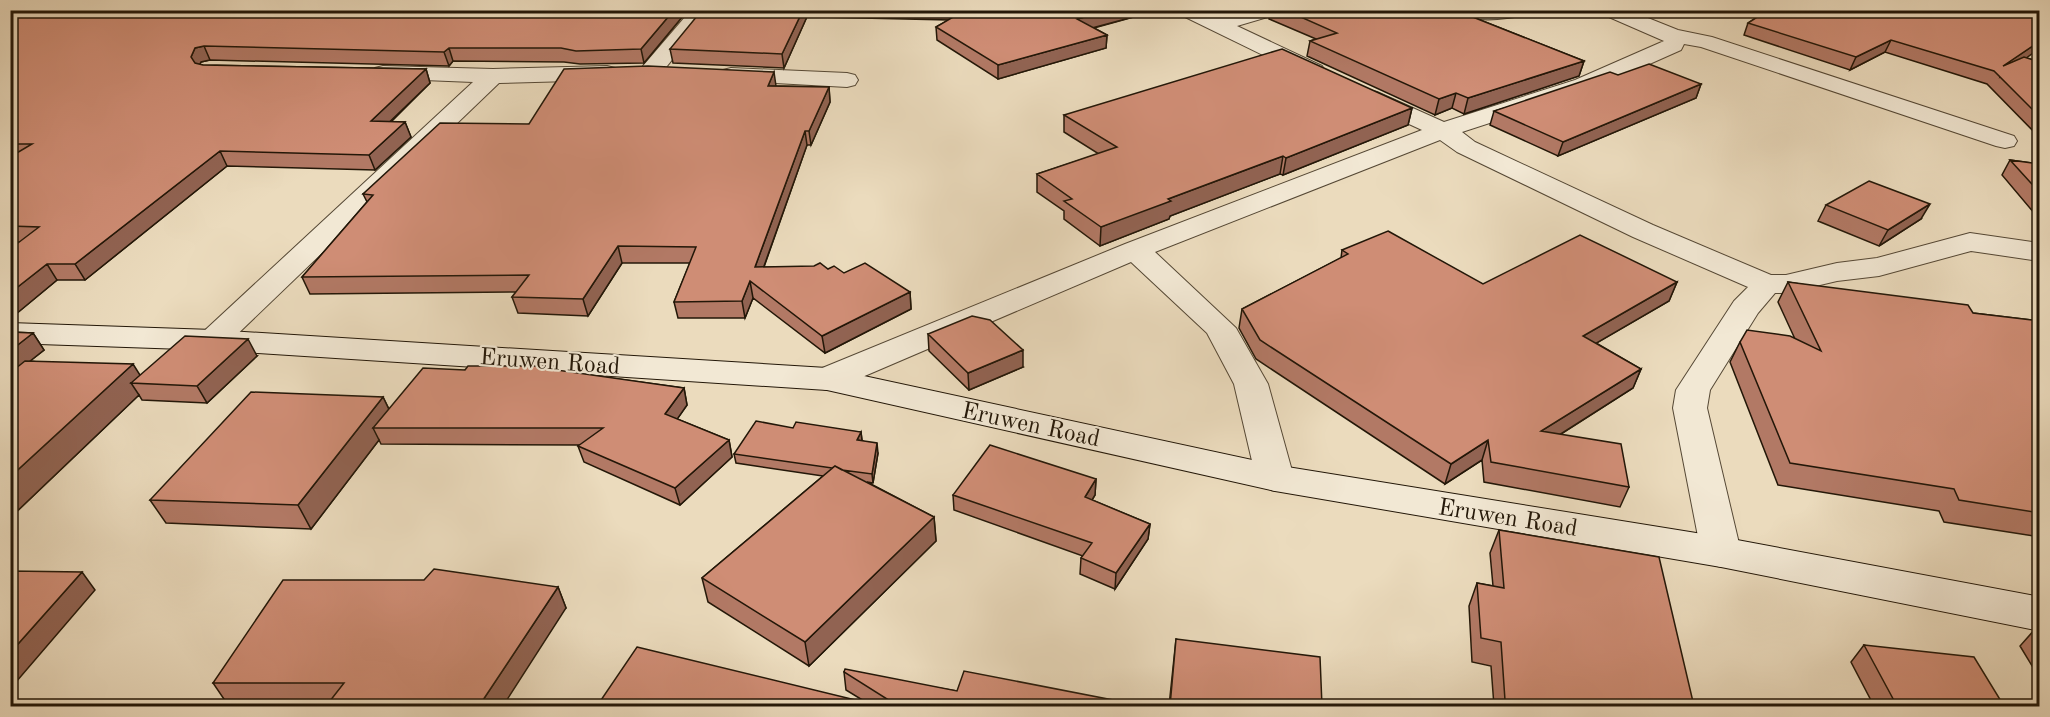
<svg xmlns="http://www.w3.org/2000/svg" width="2050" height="717" font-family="'Old Standard TT',serif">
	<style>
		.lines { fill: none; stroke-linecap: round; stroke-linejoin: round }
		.street-casing { stroke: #554835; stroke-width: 2 }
		.secondary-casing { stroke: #231708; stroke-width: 2 }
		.street { fill: #f2e8d4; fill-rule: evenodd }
		.secondary { fill: #f2e8d4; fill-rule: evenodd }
		.wall { fill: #b27965; stroke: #231708; stroke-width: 1.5 }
		.shaded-wall { fill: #916352; stroke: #231708; stroke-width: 1.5 }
		.building { fill: #cf8d75; stroke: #231708; stroke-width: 1.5 }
		.labels { text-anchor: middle; stroke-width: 4.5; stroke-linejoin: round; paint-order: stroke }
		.street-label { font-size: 24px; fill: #231708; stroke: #f2e8d4 }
	</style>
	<rect width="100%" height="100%" fill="#ebdbbd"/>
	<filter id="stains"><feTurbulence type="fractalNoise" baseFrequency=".00333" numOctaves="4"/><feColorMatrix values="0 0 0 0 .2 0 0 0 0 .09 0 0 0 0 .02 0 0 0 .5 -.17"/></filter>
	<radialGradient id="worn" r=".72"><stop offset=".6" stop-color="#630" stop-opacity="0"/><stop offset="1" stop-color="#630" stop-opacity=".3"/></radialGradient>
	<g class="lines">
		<defs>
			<path id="street" d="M691,10H712L659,76L651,78L643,76L640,71L643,66Z
				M1176,10H1203L1220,18L1247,10H1281L1278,14L1237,26L1322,66L1325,71L1322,76L1314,78L1306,76L1179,14Z
				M1445,10H1531L1528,14C1502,21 1474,21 1448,14Z
				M1599,10H1628L1678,30L1712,37L2014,136L2017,141L2014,146L2005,148L1996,146L1701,47L1684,44L1681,50L1591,90L1462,132L1475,142L1653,225L1771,275H1786L1837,263L1877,258L1970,233L2040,243V261L1971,251L1879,276L1837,281L1786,293H1775L1758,313L1710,390L1707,408L1741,552L1735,563L1721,567L1707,563L1701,552L1673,408L1676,390L1734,301L1748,287L1633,237L1457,152L1440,140L1155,252L1236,328L1268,384L1294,478L1288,487L1275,491L1262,487L1256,478L1234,384L1207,333L1131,262L839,387L827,390L815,387L810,379L815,371L1125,244L1422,130L1361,102L1357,97L1361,92L1369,90L1377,92L1444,122L1575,80L1664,41L1602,14Z
				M383,66L493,69L607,66L615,68L618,73L615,78L607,80L499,83L224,347L213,350L202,347L197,340L202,333L473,82L375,78L372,73L375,68Z
				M731,68L847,73L855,75L858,80L855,85L847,87L723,80L720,75L723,70Z"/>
			<path id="secondary" d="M10,323L213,330L827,368L1275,465L1721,537L2040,597V631L1721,567L1275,491L827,390L213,350L10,343Z"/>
		</defs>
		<!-- street casing -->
		<use href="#street" class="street-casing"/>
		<!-- secondary casing -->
		<use href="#secondary" class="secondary-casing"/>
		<!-- street -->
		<use href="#street" class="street"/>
		<!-- secondary -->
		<use href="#secondary" class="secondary"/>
	</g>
	<!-- wall -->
	<path class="wall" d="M688,10L644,63L580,64L564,62L453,61L449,66L210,60L201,62L200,64L203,65L426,69L430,83L391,122H405L411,137L375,170L227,166L85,280H57L10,319V249L20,242H10V12Z
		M810,10L784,68L673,63L670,49Z
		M816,10H1152V12L1094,28L1107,35L1106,48L998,79L937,40L936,27L949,20L817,17Z
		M1270,10H1455L1584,61L1579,76L1464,114L1452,108L1435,115L1307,56L1310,41L1316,39L1269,19Z
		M1768,10L2026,58L2040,62V138L1987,84L1885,52L1850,70L1744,35L1748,23Z
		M1618,75L1701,84L1696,98L1558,156L1490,125L1494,111Z
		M776,86L829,87L830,102L811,145H807L764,267L828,269L910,292L911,309L825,353L753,298L745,318H678L674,302L690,263H622L588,316L518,313L512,297L516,292L310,294L302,277L367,202L363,194L529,124Z
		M1412,108L1408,125L1283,175L1280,174L1170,216L1169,219L1100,246L1064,219V211L1037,192V174L1099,154L1064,132V115Z
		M2010,160L2040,164V220L2002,175Z
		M1826,205L1921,219L1879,246L1818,221Z
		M1342,250L1483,284L1677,282L1669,301L1596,343L1641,369L1633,388L1561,434L1629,487L1620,507L1484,482L1482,460L1445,484L1256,359L1239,328L1242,309L1341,258Z
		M1788,282L1973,313L2040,321V537L1944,522L1939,511L1778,485L1730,362L1740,342L1795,339L1778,302Z
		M10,332L33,333L44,350L30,361L140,375L257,356L207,403L142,400L139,395L10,518Z
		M928,334L1023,367L969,390L929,351Z
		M465,370L560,371L684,388L687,405L677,419L729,440L732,457L680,505L584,462L578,446L580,445L381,444L379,440L311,529L166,523L150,500L383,397L389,409Z
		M793,428L861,432L862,440L878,453L873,483L867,482L934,517L936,541L809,666L708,602L702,578L823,476L736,463L734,454Z
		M1096,479L1095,495L1092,500L1150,524L1148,539L1115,589L1080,574L1081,558L1083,556L954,510L953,495Z
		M1499,530L1694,706H1494L1491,666L1472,662L1469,606L1477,583L1493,586L1490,553Z
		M558,587L566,608L327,705H228L213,683Z
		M2036,628L2040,629V679L2020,646Z
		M1176,639L1322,706H1169Z
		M1864,645L2004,706H1874L1851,662Z
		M844,672L957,691L1144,706H600L599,703L869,704L846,690Z"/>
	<!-- shaded-wall -->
	<path class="shaded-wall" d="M674,10H688L644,63L641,49Z
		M803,10H810L784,68L782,54Z
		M1111,10H1152V12L1077,32V19Z
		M1107,35L1106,48L998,79V65Z
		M1891,40L1885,52L1850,70L1856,57Z
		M2040,41V48L2000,77L2003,66Z
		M204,46L210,60L201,62L197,70L191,57L195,48Z
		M449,48L453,61L449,66L444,52Z
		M1584,61L1579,76L1464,114L1468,98Z
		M426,69L430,83L376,135L371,121Z
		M774,72L776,86H768Z
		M1701,84L1696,98L1558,156L1563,142Z
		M829,87L830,102L811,145L809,131Z
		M1456,93L1452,108L1435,115L1439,99Z
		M1412,108L1408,125L1283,175L1286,158Z
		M405,122L411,137L375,170L369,155Z
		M805,131L807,145L758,283L755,267Z
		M220,151L227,166L85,280L75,264Z
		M1283,156L1280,174L1170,216L1169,219L1100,246L1101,227L1168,199Z
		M1930,204L1921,219L1879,246L1888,230Z
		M618,246L622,263L588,316L583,299Z
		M47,264L57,280L10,319V293Z
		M750,281L753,298L745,318L742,301Z
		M1677,282L1669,301L1576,355L1583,336Z
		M910,292L911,309L825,353L822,336Z
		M33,333L44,350L10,377V351Z
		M248,339L257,356L207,403L197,386Z
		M1023,350V367L969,390L968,373Z
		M133,364L145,383H131L139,395L10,518V477Z
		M1641,369L1633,388L1534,451L1541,431Z
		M684,388L687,405L669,431L665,414Z
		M383,397L394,420L373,428L379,440L311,529L298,505Z
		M861,432L862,441L857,440Z
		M729,440L732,457L680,505L675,488Z
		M1488,440L1482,460L1445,484L1451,464Z
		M877,443L878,453L873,483L872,474Z
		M1096,479L1095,495L1084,513L1085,497Z
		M934,517L936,541L809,666L805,642Z
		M1150,524L1148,539L1115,589L1116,573Z
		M82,572L95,590L10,689V653Z
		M558,587L566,608L503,706H479Z"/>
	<!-- building -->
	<path class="building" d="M16,10H674L641,49L576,51L561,48H449L444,52L204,46L195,48L191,57L195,63L203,65L426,69L371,121L405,122L369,155L220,151L75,264H47L10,293V249L39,227L10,226V157L32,144H10V12Z
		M702,10H803L782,54L670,49Z
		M965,10H1111L1077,19L1107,35L998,65L936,27Z
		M1285,10H1455L1584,61L1468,98L1456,93L1439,99L1310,41L1337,33Z
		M1768,10H2040V41L2003,66L2024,57L2040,62V117L1994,71L1891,40L1856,57L1748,23Z
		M1282,49L1412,108L1286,158L1283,156L1168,199L1171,201L1101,227L1064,201L1072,199L1037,174L1117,147L1064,115Z
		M1649,64L1701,84L1563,142L1494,111L1610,72L1618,75Z
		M648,66L774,72L768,86L829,87L809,131H805L755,267L814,266L820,263L828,269L834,266L844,273L865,263L910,292L822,336L750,281L742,301L674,302L696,247L618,246L583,299L512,297L529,275L302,277L373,195L363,194L440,123L529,124L564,69Z
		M2010,160L2040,164V193Z
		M1869,181L1930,204L1888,230L1826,205Z
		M1388,231L1483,284L1580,235L1677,282L1583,336L1641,369L1541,431L1621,444L1629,487L1491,462L1488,440L1451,464L1260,340L1242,309L1348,254L1342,250Z
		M1788,282L1968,305L1973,313L2040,321V513L1959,500L1954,489L1790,463L1740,342L1747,330L1790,336L1821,351Z
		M972,316L990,320L1023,350L968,373L928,334Z
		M10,332L33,333L10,351Z
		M185,336L248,339L197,386L131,383Z
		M25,361L133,364L10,477V373Z
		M468,366H558L556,370L684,388L665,414L729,440L675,488L578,446L603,428H373L423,368L465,370Z
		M251,392L383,397L298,505L150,500Z
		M756,421L793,428L796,422L861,432L857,440L877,443L872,474L842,470L835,466L832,468L734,454Z
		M990,445L1096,479L1085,497L1150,524L1116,573L1081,558L1092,543L953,495Z
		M835,466L934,517L805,642L702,578Z
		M1499,530L1659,557L1694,706H1536L1505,700L1501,642L1481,638L1477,583L1504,588Z
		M434,569L558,587L479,706H326L344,683H213L283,580H424Z
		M10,571L82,572L10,653Z
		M1176,639L1320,657L1322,706H1170Z
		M1864,645L1974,657L2004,706H1897Z
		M637,647L880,706H614L599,703Z
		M845,669L957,691L964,671L1144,706H898L844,672Z"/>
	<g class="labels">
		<!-- street labels -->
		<g class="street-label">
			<text transform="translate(550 361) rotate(4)" y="8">Eruwen Road</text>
			<text transform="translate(1031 424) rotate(12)" y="8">Eruwen Road</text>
			<text transform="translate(1508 517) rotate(9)" y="8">Eruwen Road</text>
		</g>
	</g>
	<!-- margin -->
	<rect width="2050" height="717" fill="none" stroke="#ebdbbd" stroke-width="36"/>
	<rect x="12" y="12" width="2026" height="693" fill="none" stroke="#231708" stroke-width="3"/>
	<rect x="18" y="18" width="2014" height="681" fill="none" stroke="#231708" stroke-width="1.5"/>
	<rect width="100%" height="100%" filter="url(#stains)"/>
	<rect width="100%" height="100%" fill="url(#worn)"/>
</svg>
